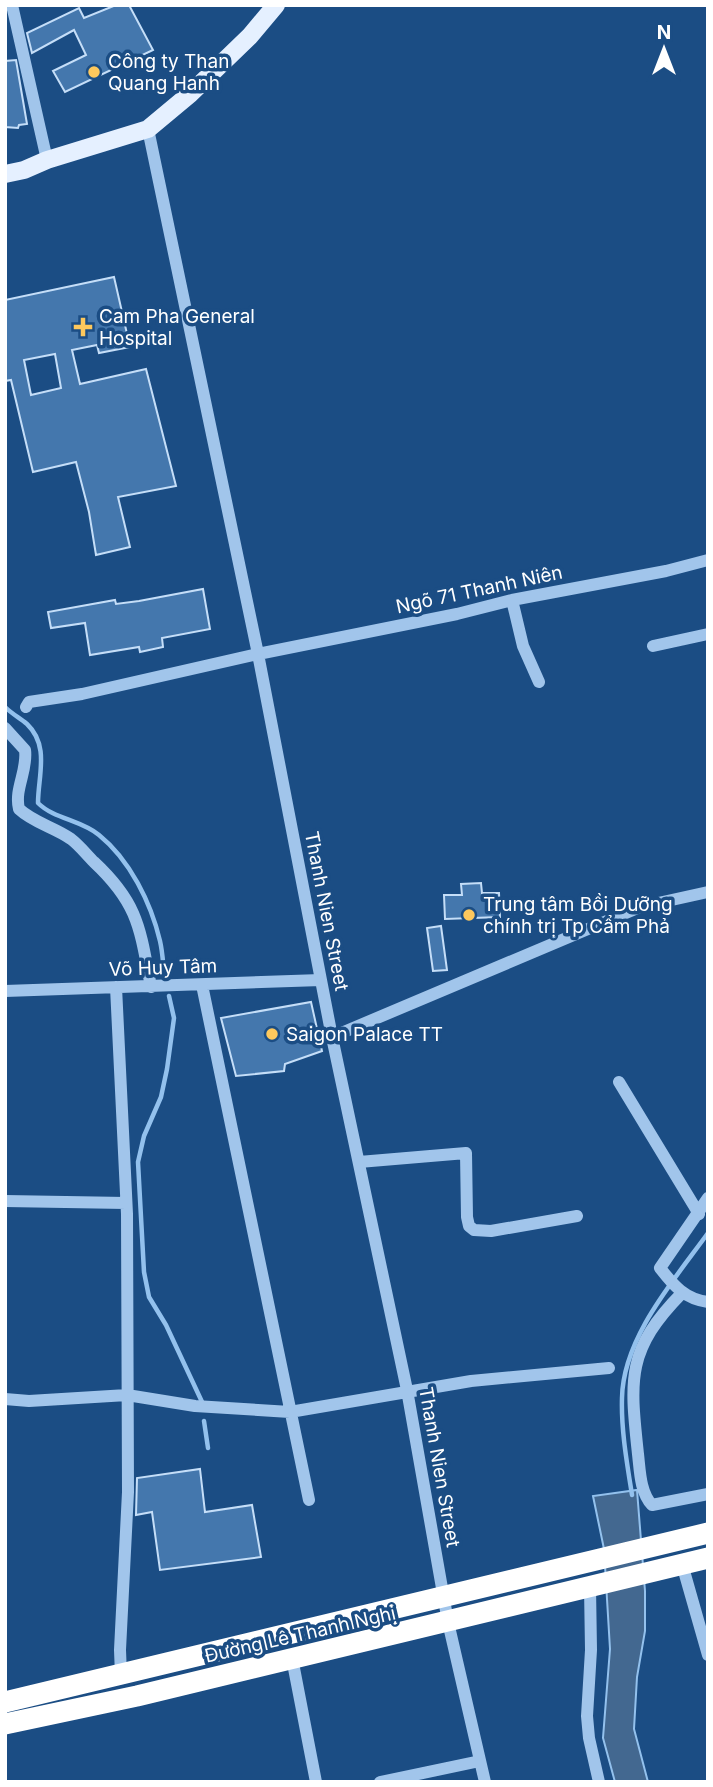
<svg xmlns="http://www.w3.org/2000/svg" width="713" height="1787" font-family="Inter,sans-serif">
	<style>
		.water { fill: #436890; stroke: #93c1ed; stroke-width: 2 }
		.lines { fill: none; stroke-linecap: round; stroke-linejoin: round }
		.stream { stroke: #93c1ed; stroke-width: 4.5 }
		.building { fill: #4477ad; stroke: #c5def8; stroke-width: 2; fill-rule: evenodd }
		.minor { stroke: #a1c5eb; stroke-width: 12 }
		.major { stroke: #e5f0ff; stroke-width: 18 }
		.highway { stroke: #fff; stroke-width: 21 }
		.poi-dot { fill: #fdc85d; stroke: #1b4d84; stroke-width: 2.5 }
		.labels { text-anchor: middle; stroke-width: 7; stroke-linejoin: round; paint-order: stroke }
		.poi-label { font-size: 19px; fill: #fff; stroke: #1b4d84; text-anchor: start }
		.street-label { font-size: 19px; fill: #fff; stroke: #1b4d84 }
	</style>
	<rect width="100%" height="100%" fill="#1b4d84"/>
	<!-- water -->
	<path class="water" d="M637,1490L645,1591V1631L637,1677L634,1729L648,1782H615L603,1738L610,1649L604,1549L593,1496Z"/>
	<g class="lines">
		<!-- stream -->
		<path class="stream" d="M5,707C12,714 20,718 27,724C50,746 38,776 38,803C54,819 81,820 99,835C130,860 151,903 160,941C163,954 163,966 165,979
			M169,996L174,1018L167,1069L161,1097L144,1136L138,1162L144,1272L149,1297L166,1325L203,1404
			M204,1421L208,1448
			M632,1495C627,1463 621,1430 622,1398C623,1338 674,1280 708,1233"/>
	</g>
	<!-- building -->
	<path class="building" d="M116,5H129L153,50L65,92L53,71L86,55L74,30L32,53L27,33L79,8L84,18Z
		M16,60L27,124L19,125L18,128L5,127V61Z
		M114,277L130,347L99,353L97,345L72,350L80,384L146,369L176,486L118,497L130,547L96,555L89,512L76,462L33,472L11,380L5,381V300ZM55,354L61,388L31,395L24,360Z
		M203,589L210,629L162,638L163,647L140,652L139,647L90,655L85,623L51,628L48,612L115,600L116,604L139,601Z
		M481,883L482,893H499L500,917L445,919L444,895H462L461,884Z
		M441,926L447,970L433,971L427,928Z
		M311,1002L322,1051L285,1064L284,1071L236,1076L221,1018Z
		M200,1469L205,1512L252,1505L261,1557L160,1570L152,1512L136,1515L137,1478Z"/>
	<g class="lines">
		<!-- minor -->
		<path class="minor" d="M12,5L47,160
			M148,129L258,654L332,1037L407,1390L448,1622L485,1782
			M512,600L523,646L539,682
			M653,646L708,634
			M26,707L29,702L82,694L258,654L457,614L512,600L666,571L708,560
			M5,728L25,750C28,770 14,789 19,809C34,823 54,827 71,839C79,845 86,854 94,862C139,904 140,929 151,987
			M202,985L309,1500
			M116,987L127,1214L128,1492L120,1650L121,1675
			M5,991L321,980
			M332,1037L640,907L708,892
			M619,1082L699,1214
			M359,1162L466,1153L467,1217L469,1226L474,1230L491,1231L577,1216
			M708,1198L660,1268C674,1286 685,1299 708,1302
			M5,1201L126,1203
			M682,1293C626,1350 630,1379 638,1454C640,1471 640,1492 652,1505L708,1494
			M5,1399L29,1401L127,1395L195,1406L290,1412L471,1381L609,1368
			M682,1564L708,1655
			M590,1587L591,1650L587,1716L589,1738L599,1782
			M292,1658L316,1782
			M380,1782L480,1761"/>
		<!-- major -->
		<path class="major" d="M5,174L24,170L47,160L148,129L190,94L250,36L276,5"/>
		<!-- highway -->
		<path class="highway" d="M5,1702L708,1533
			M5,1724L137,1696L708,1558"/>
	</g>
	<!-- markers -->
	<g class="poi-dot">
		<circle cx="94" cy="72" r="7"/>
		<path d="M79.5 316.5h7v7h7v7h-7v7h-7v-7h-7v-7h7z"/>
		<circle cx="469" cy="915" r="7"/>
		<circle cx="272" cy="1034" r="7"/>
	</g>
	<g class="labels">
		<!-- poi labels -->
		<g class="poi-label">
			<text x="108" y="68">Công ty Than<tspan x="108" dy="22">Quang Hanh</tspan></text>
			<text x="99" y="323">Cam Pha General<tspan x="99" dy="22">Hospital</tspan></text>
			<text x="483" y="911">Trung tâm Bồi Dưỡng<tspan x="483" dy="22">chính trị Tp Cẩm Phả</tspan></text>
			<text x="286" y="1041">Saigon Palace TT</text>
		</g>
		<!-- street labels -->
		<g class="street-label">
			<text transform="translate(479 589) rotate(-12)" y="7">Ngõ 71 Thanh Niên</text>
			<text transform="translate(327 911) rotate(79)" y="7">Thanh Nien Street</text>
			<text transform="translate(163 967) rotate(-2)" y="7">Võ Huy Tâm</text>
			<text transform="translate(440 1467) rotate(80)" y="7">Thanh Nien Street</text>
			<text transform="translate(300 1634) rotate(-13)" y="7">Đường Lê Thanh Nghị</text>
		</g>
	</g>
	<!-- border -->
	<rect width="713" height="1787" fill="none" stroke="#ffffff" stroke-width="14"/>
	<!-- north arrow -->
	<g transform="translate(664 49)" stroke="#1b4d84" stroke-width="5" paint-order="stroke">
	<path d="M0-5L12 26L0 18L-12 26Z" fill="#ffffff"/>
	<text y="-10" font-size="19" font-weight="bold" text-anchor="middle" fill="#ffffff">N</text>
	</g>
</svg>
